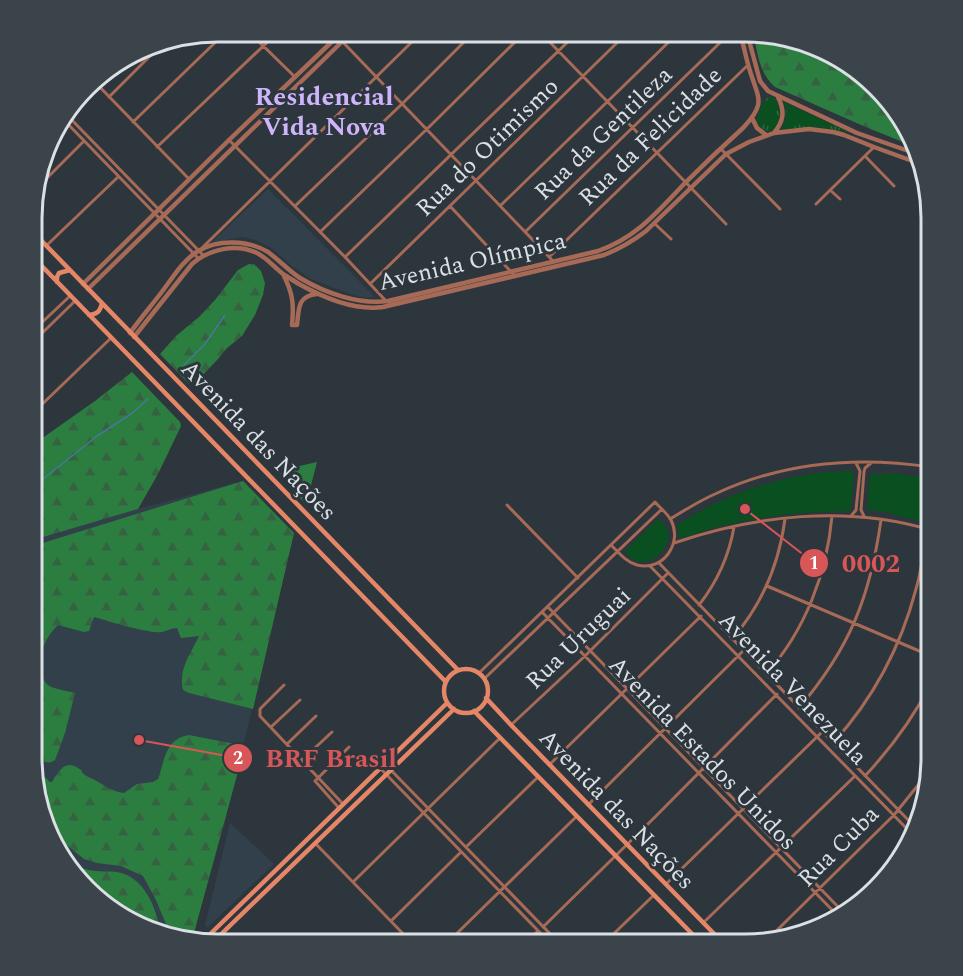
<svg xmlns="http://www.w3.org/2000/svg" width="963" height="976" font-family="Spectral,serif">
	<style>
		.built { fill: #31404b }
		.grass { fill: url(#grass-tufts) }
		.forest { fill: url(#forest-firs) }
		.park { fill: #094f1f }
		.lines { fill: none; stroke-linecap: round; stroke-linejoin: round }
		.stream { stroke: #467899; stroke-width: 1.5 }
		.minor { stroke: #a66a56; stroke-width: 3 }
		.tertiary { stroke: #a66a56; stroke-width: 4.5 }
		.secondary { stroke: #e58667; stroke-width: 4.5 }
		.labels { text-anchor: middle; stroke-width: 6; stroke-linejoin: round; paint-order: stroke }
		.street-label { font-size: 24px; fill: #dae0e4; stroke: #2d363d }
		.neighbourhood-label { font-size: 26px; font-weight: bold; fill: #ceb5fb; stroke: #2d363d }
		.rim { fill: none; stroke: #dae0e4; stroke-width: 3 }
		.leader { fill: none; stroke: #d75657; stroke-width: 2 }
		.callout-dot { fill: #d75657; stroke: #2d363d; stroke-width: 2 }
		.mark-label { font-size: 18px; text-anchor: middle; font-weight: bold; fill: #fff }
		.callout-label { font-size: 26px; text-anchor: middle; font-weight: bold; fill: #d75657; stroke: #2d363d; stroke-width: 6; stroke-linejoin: round; paint-order: stroke }
	</style>
	<defs>
		<pattern id="grass-tufts" width="24" height="20" patternUnits="userSpaceOnUse" patternTransform="scale(1.5)"><rect width="24" height="20" fill="#094f1f"/><path d="M3 7l-1-3M5 7V3M7 7l1-3M15 17l-1-3M17 17v-4M19 17l1-3" fill="none" stroke="#2c683f"/></pattern>
		<pattern id="forest-firs" width="22" height="20" patternUnits="userSpaceOnUse" patternTransform="scale(1.5)"><rect width="22" height="20" fill="#2c7e40"/><path d="M5 1l3.5 6h-7zM16 11l3.5 6h-7z" fill="#356342"/></pattern>
	</defs>
	<rect width="100%" height="100%" fill="#2d363d"/>
	<!-- built -->
	<path class="built" d="M268,189L375,297L366,298L353,295L311,279L292,266L273,249L256,240L242,237L214,242L213,241Z
		M243,481L294,533L225,822L192,940L161,932L158,916L145,890L134,879L88,870L77,866L58,849L42,818L32,770L33,540L138,509Z
		M230,823L274,864L208,927H206L205,925Z"/>
	<!-- grass -->
	<path class="grass" d="M769,97H773C788,110 775,144 760,126C755,120 757,119 759,113C762,105 762,101 769,97Z
		M784,102L850,133L820,127L781,129C787,121 787,111 784,102Z"/>
	<!-- forest -->
	<path class="forest" d="M753,33H769L838,56L893,105L915,145L903,142L868,128L775,87C759,73 758,54 753,33Z
		M249,264H254L261,271L265,283L263,295L255,315L242,336L227,348L218,359L195,383L189,384L160,354L176,336L199,317L215,300L238,270Z
		M132,372L180,422L181,426L158,474L138,509L33,540L34,444L95,401Z
		M317,462L306,505L278,471Z
		M243,481L294,533L253,709L189,693L183,690C178,668 191,654 199,636L181,638L177,628C171,628 167,631 162,632C148,634 109,621 94,617L89,631L84,632L58,625C45,637 35,659 43,677C44,680 45,683 48,685C53,689 68,691 75,693L65,733L55,760C48,766 40,759 32,757L33,546Z
		M189,735L245,746L192,940L167,934L166,924L156,900L143,876L121,866L97,863L84,859L48,830L42,818L34,782L44,776L50,782H52C58,772 65,759 78,768C86,773 78,769 85,775C89,778 94,779 98,782C107,787 114,792 124,793L137,784L153,782L158,779C165,760 165,739 189,735Z
		M58,849C67,857 76,868 89,870C98,872 108,871 117,872C145,877 156,908 161,932L135,925L70,871Z"/>
	<!-- park -->
	<path class="park" d="M852,471L854,474L851,508L850,511C791,512 738,518 682,538L679,536L677,526L678,524C721,497 769,479 819,473C830,471 841,472 852,471Z
		M870,474H897L931,478V524L884,512L867,510Z
		M658,519C688,536 646,582 625,552L626,550Z"/>
	<g class="lines">
		<!-- stream -->
		<path class="stream" d="M184,365L205,344L225,315
			M33,487L97,436L131,414L148,399"/>
		<!-- minor -->
		<path class="minor" d="M249,32L295,77
			M540,32L726,224
			M337,36L553,261
			M93,80L189,179
			M109,97L166,40
			M66,114L203,255
			M62,118L198,258
			M133,122L226,32
			M229,140L345,257L386,301
			M157,147L278,32
			M721,149L780,209
			M865,156L894,186
			M35,190L84,141
			M830,190L840,199
			M816,204L874,147
			M295,206L403,103L474,32
			M450,206L515,276
			M500,206L678,33
			M654,223L671,239
			M320,232L427,129L525,32
			M525,232L730,33
			M46,246L118,177
			M203,247L422,32
			M345,257L577,33
			M549,257L748,65
			M370,284L627,33
			M34,330L70,296
			M34,341L75,301
			M34,412L111,338
			M507,505L578,578
			M851,516L856,510L860,471L856,463
			M864,516L861,510L864,472L865,468L871,463
			M670,519C685,510 699,501 715,494C783,462 857,456 931,467
			M674,543C756,515 847,505 931,530
			M659,563L914,826
			M650,566L912,834
			M767,586L931,656
			M699,605C717,582 729,556 734,527
			M548,607L843,912
			M542,612L839,917
			M732,639C761,606 779,564 785,519
			M479,673L655,502C660,508 667,513 671,520C683,543 663,572 637,565C626,562 619,553 611,545
			M766,674C805,631 827,573 832,516
			M484,679L662,509
			M284,685L260,709V716L343,804
			M799,708C850,648 870,597 881,520
			M511,725L585,656L668,573
			M271,727L300,700
			M833,743C873,699 901,646 916,589C922,569 924,549 927,529
			M287,744L316,716
			M302,760L332,732
			M385,764L560,944
			M549,765L701,616
			M380,768L551,944
			M865,776C891,748 914,717 931,683
			M588,805L743,651
			M339,808L315,781L349,747
			M315,843L413,944
			M466,847L538,777
			M353,882L500,738
			M666,884L822,732
			M842,915C845,907 850,904 858,906
			M391,921L461,852
			M703,923L855,776
			M543,927L655,817L777,694
			M774,941L802,929L826,923
			M764,943L894,815L931,769
			M446,944L577,816
			M525,944L538,931
			M603,944L654,895
			M682,944L692,934"/>
		<!-- tertiary -->
		<path class="tertiary" d="M747,33L760,81L768,91L857,133L920,155
			M752,118L757,128L766,135
			M774,133C784,121 785,111 778,97
			M284,276C293,294 294,305 292,325H297C299,309 297,296 317,294
			M83,284L229,140L342,32
			M88,289L352,32
			M130,333C140,319 151,306 161,293C172,279 182,261 198,251C218,239 248,240 268,252C279,260 289,271 300,278C325,293 359,305 388,301L598,251C637,237 657,212 685,183C704,164 723,146 743,128C766,103 759,100 750,71C746,59 744,46 740,33
			M134,337L192,264C209,249 236,243 257,253C267,258 274,267 283,274C288,277 294,281 299,284C324,298 354,311 383,307L604,255C619,249 633,241 646,231L726,154L749,142L774,133L809,129L833,132L844,135L874,147L907,159L923,163
			M34,403L39,408"/>
		<!-- secondary -->
		<path class="secondary" d="M35,234L458,670
			M35,259L446,682
			M57,282V277L59,273L70,270
			M89,315C97,314 100,312 102,303
			M444 691a22 22 0 1 1 44 0a22 22 0 1 1-44 0Z
			M486,698L511,725L724,944
			M474,711L702,944
			M201,943L447,703
			M211,944L454,709"/>
	</g>
	<g class="labels">
		<!-- street labels -->
		<g class="street-label">
			<text transform="translate(603 133) rotate(-44)" y="8">Rua da Gentileza</text>
			<text transform="translate(650 136) rotate(-44)" y="8">Rua da Felicidade</text>
			<text transform="translate(487 147) rotate(-44)" y="8">Rua do Otimismo</text>
			<text transform="translate(472 261) rotate(-13)" y="8">Avenida Olímpica</text>
			<text transform="translate(259 440) rotate(46)" y="8">Avenida das Nações</text>
			<text transform="translate(578 638) rotate(-44)" y="8">Rua Uruguai</text>
			<text transform="translate(793 688) rotate(46)" y="8">Avenida Venezuela</text>
			<text transform="translate(703 753) rotate(46)" y="8">Avenida Estados Unidos</text>
			<text transform="translate(617 809) rotate(46)" y="8">Avenida das Nações</text>
			<text transform="translate(838 846) rotate(-45)" y="8">Rua Cuba</text>
		</g>
		<!-- neighbourhood labels -->
		<g class="neighbourhood-label">
			<text x="324" y="105">Residencial<tspan x="324" dy="30">Vida Nova</tspan></text>
		</g>
	</g>
	<!-- crop -->
	<path d="M0 0H963V976H0ZM218 42H745A176 176 0 0 1 921 218V758A176 176 0 0 1 745 934H218A176 176 0 0 1 42 758V218A176 176 0 0 1 218 42Z" fill="#3b444a" fill-rule="evenodd"/>
	<path class="rim" d="M218 42H745A176 176 0 0 1 921 218V758A176 176 0 0 1 745 934H218A176 176 0 0 1 42 758V218A176 176 0 0 1 218 42Z"/>
	<!-- callouts -->
	<path class="leader" d="M745 509L814 563M139 740L238 758"/>
	<g class="callout-dot">
		<circle cx="745" cy="509" r="6"/>
		<circle cx="139" cy="740" r="6"/>
		<circle cx="814" cy="563" r="15"/>
		<circle cx="238" cy="758" r="15"/>
	</g>
	<g class="mark-label">
		<text x="814" y="569">1</text>
		<text x="238" y="764">2</text>
	</g>
	<g class="callout-label">
		<text x="871" y="572">0002</text>
		<text x="331" y="767">BRF Brasil</text>
	</g>
</svg>
